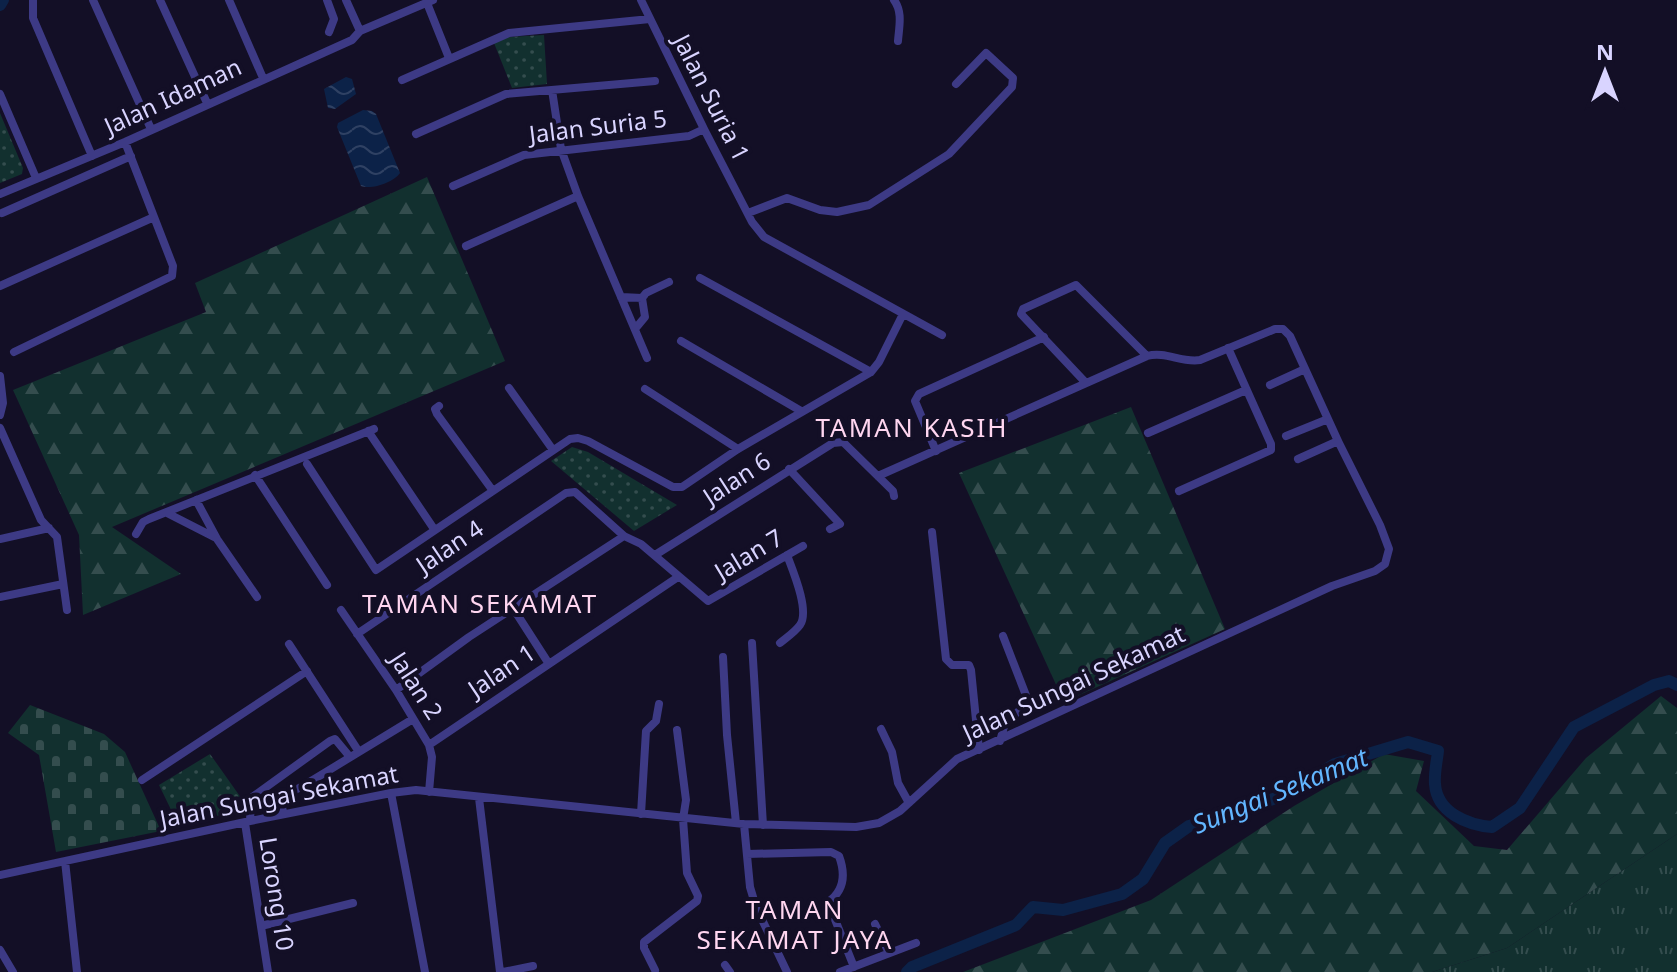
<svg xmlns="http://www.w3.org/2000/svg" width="1677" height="972" font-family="'Noto Sans',sans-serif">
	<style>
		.grass { fill: url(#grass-tufts) }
		.forest { fill: url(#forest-firs) }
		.cemetery { fill: url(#cemetery-stones) }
		.park { fill: url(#park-dots) }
		.water { fill: url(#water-waves) }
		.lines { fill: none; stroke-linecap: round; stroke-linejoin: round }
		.river { stroke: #0c2248; stroke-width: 12 }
		.minor { stroke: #3d3a85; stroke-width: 8 }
		.labels { text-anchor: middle; stroke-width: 8; stroke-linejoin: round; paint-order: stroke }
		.street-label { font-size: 24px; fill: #d9d4ff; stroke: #130f26 }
		.neighbourhood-label { font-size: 26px; letter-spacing: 2px; fill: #ffd6f0; stroke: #130f26 }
		.water-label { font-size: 26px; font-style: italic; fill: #62b6ff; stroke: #130f26 }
	</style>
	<defs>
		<pattern id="grass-tufts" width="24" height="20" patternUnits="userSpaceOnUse" patternTransform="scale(2)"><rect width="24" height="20" fill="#12302f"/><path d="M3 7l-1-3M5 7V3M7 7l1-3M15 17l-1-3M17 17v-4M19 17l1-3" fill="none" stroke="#344d4e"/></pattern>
		<pattern id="forest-firs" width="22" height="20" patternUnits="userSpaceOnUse" patternTransform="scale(2)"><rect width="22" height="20" fill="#12302f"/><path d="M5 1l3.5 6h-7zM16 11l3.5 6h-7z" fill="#344d4e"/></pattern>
		<pattern id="cemetery-stones" width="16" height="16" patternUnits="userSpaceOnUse" patternTransform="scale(2)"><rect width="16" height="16" fill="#12302f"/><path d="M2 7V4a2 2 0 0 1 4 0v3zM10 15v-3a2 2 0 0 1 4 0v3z" fill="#344d4e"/></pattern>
		<pattern id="park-dots" width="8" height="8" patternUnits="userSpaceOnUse" patternTransform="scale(2)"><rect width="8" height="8" fill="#12302f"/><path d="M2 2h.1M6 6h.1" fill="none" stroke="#344d4e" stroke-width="1.8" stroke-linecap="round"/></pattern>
		<pattern id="water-waves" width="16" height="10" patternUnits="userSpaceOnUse" patternTransform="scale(2)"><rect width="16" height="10" fill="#0c2248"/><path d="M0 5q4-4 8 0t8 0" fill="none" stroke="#2f4163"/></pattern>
	</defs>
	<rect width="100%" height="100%" fill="#130f26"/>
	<!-- grass -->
	<path class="grass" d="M1677,834V972H1432L1507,948Z"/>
	<!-- forest -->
	<path class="forest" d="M427,177L505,361L112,527L181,574L83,615L79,535L13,390L206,312L195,283Z
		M1131,407L1225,629L1064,702L959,473Z
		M1661,696L1677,708V834L1507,948L1432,972H963L1151,900L1294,806L1384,754L1424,761L1416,791L1474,846L1507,850L1586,758Z"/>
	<!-- cemetery -->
	<path class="cemetery" d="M30,705L104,734L125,752L161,831L56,852L39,755L8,733Z"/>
	<!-- park -->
	<path class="park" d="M544,35L547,84L512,88L494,43L509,37Z
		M0,113L23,168L22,174L0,183Z
		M572,447L588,452L677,505L634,531L551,461Z
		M210,754L244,802L242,812L177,822L159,785Z"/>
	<!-- water -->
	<path class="water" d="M346,77L352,79L356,94L335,109L328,108L324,89Z
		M363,110L372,111L376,114L400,173C394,182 372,190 361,186L337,127L338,123Z"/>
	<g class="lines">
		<!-- river -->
		<path class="river" d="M0,5L3,0
			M907,972L912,967L1016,925L1033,907L1063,910L1122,894L1143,879L1165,843L1189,826L1238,812L1281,796L1335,764L1408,742L1438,751C1437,761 1434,773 1435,784C1437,813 1468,825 1492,827L1520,808L1574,727L1654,685L1669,681L1677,685"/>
		<!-- minor -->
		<path class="minor" d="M33,0V18L92,156
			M93,0L151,129
			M160,0L207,103
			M229,0L263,78
			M327,0L334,19L329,32
			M346,0L360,31
			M641,0L704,129L752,222L764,237L942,335
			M894,0C903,12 899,27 898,41
			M427,3L449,58
			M402,80L509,33L650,19
			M552,90L561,149L578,196L647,358
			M0,94L36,178
			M416,134L506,94L655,81
			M453,186L524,155L689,136L704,129
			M0,194L125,142L352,40L360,31L433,0
			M2,213L131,156
			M748,213L787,198L820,210L837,212L869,205L949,154L1012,87L1013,78L986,53L956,84
			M466,246L578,196
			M700,278L871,372
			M0,286L154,217
			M621,297L642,298L645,317L635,329
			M642,298L646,293L669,282
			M681,341L801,411
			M14,352L172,276L173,266L125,142
			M0,376L3,403L0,415
			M1086,383L1021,314L1023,309L1076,285L1147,356
			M1270,385L1305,369
			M509,388L553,450
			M645,389L738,449
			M439,406L435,409L437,414L493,491
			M0,428L41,520L57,537L67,610
			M368,431L434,529
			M1148,433L1246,390
			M1286,436L1328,419
			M936,451L915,401L919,394L1044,337
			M1298,459L1338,441
			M307,464L376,570L570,439L578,438L588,441L673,487H682L738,449L871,372L879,362L903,314
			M789,469L840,524L830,529
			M255,475L327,585
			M1179,491L1271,450V444L1228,348
			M196,500L217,539L257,597
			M167,513L216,538
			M932,532L946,659L952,665H969L971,670L979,750
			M136,534L143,522L149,519L374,429
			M0,539L49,528
			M655,555L833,443L843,442L893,491L894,496
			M0,597L63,584
			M513,608L549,664
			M341,610L396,690L429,745L432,757L429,792
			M357,634L566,493L575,492L624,536L641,544L708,601L803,546
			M752,643L763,825
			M780,643C786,638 795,632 800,625C810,611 793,571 787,555
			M289,644L359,752
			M723,657L727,735L736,823
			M396,690L469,637L624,536
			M881,729L892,752L898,783L909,803
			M1000,741L1005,723L1026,705L1027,698L1003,636
			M429,745L678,577
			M142,780L307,671
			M391,793L425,972
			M479,798L500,972
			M283,814L281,797L303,786L413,719
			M641,814L646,731L656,721L659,704
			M250,821L251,798L330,741L335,739L350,757
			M245,823L268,972
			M744,824L750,887L756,907L787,972
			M747,854L831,852L839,856C846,875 844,891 828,902L854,967
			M65,861L77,972
			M0,875L250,821L391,793L416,790L744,824L856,827L879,823L900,811L957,759L1332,586L1375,571L1385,564L1389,549L1380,525L1338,441L1290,336L1283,329H1275L1200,360C1181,363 1166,351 1147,356L878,476
			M875,924L889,953
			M261,926L353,903
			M0,950L13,972
			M725,965L730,972
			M655,970L644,948V942L697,901L698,896L687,873L683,819L686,800L677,730
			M503,972L533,966
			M840,972L916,943"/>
	</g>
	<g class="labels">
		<!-- street labels -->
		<g class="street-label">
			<text transform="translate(173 97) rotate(-25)" y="8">Jalan Idaman</text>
			<text transform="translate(711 98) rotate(63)" y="8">Jalan Suria 1</text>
			<text transform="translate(598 127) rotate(-7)" y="8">Jalan Suria 5</text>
			<text transform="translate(737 479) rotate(-33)" y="8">Jalan 6</text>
			<text transform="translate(450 547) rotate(-34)" y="8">Jalan 4</text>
			<text transform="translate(749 555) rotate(-31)" y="8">Jalan 7</text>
			<text transform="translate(502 671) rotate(-34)" y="8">Jalan 1</text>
			<text transform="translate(1074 684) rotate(-25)" y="8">Jalan Sungai Sekamat</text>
			<text transform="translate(416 686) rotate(57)" y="8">Jalan 2</text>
			<text transform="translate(279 797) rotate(-11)" y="8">Jalan Sungai Sekamat</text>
			<text transform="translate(276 894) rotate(81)" y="8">Lorong 10</text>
		</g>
		<!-- neighbourhood labels -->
		<g class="neighbourhood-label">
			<text x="912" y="437">TAMAN KASIH</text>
			<text x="480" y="613">TAMAN SEKAMAT</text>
			<text x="795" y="919">TAMAN<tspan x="795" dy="30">SEKAMAT JAYA</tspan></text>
		</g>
		<!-- water labels -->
		<g class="water-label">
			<text transform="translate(1280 791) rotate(-22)" y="9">Sungai Sekamat</text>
		</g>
	</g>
	<!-- north arrow -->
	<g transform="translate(1605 72)" stroke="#130f26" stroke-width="6" paint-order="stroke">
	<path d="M0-6L14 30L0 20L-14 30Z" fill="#d9d4ff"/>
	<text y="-12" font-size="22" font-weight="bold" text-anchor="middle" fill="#d9d4ff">N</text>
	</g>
</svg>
